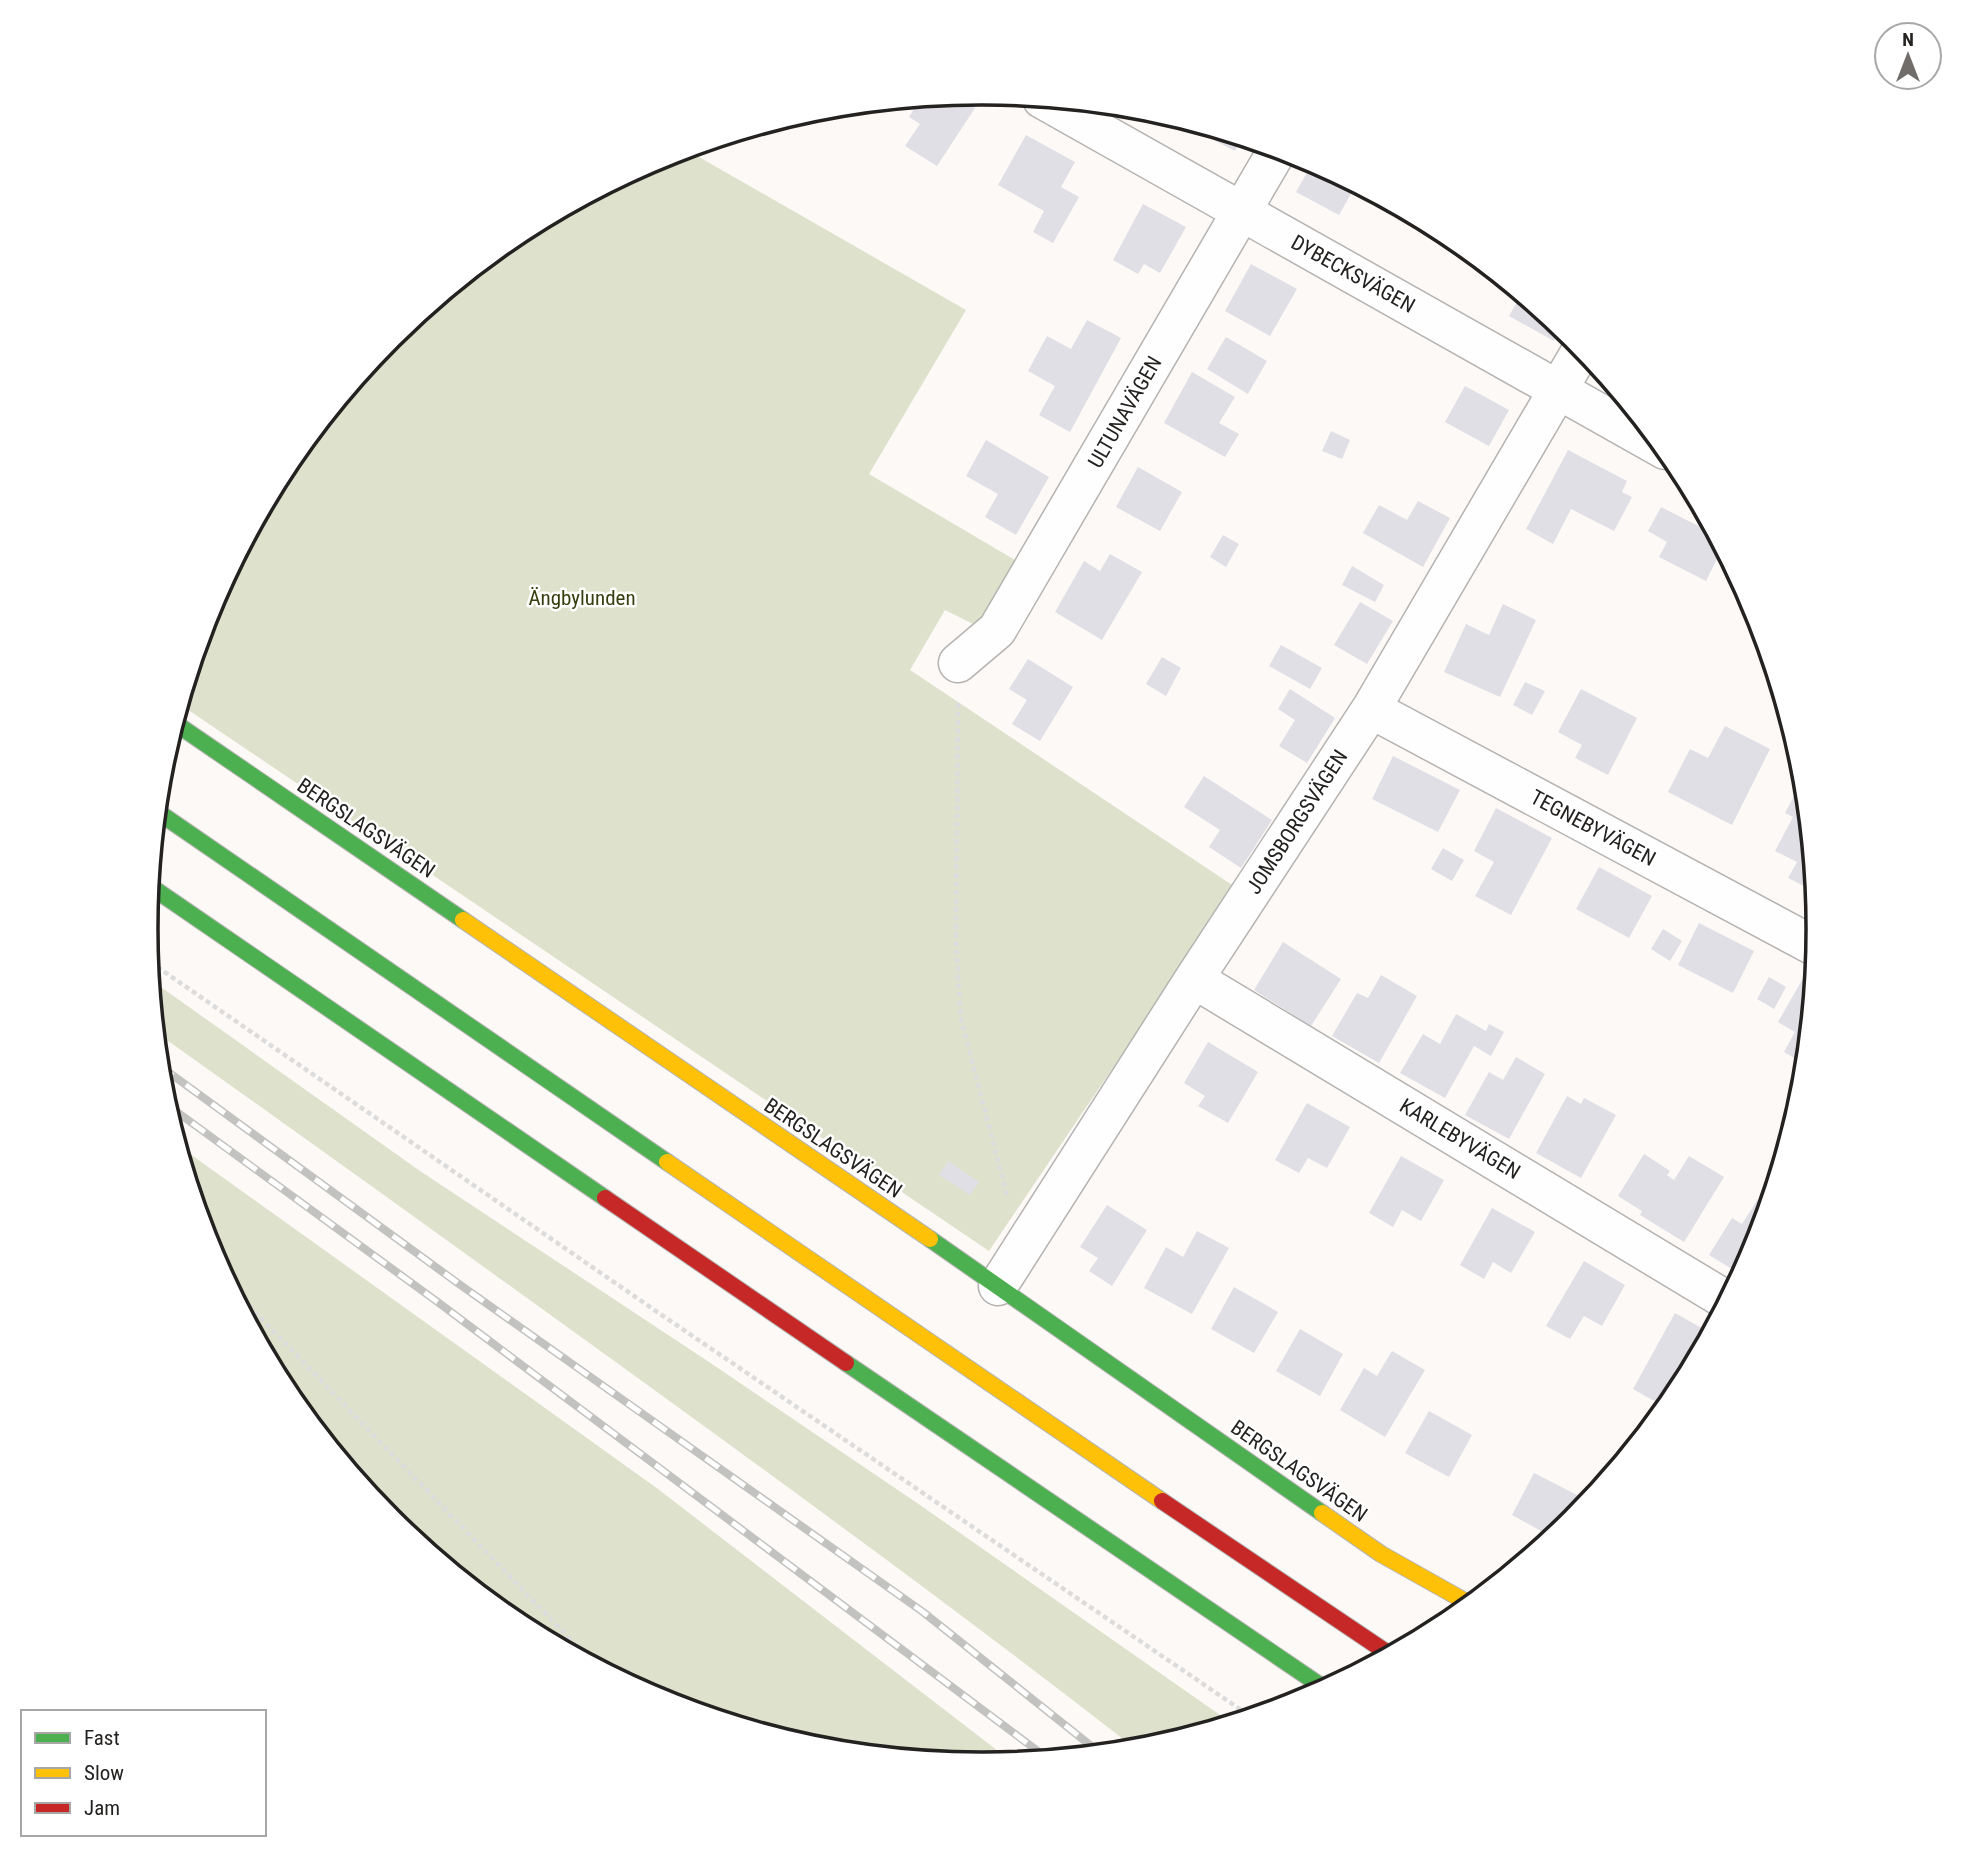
<svg xmlns="http://www.w3.org/2000/svg" width="1964" height="1857" font-family="'Roboto Condensed',sans-serif">
	<style>
		.green { fill: #dee1cb }
		.building { fill: #e0dfe6 }
		.lines { fill: none; stroke-linecap: round; stroke-linejoin: round }
		.street-casing { stroke: #b5b3b1; stroke-width: 41 }
		.fast-casing { stroke: #b5b3b1; stroke-width: 18 }
		.slow-casing { stroke: #b5b3b1; stroke-width: 18 }
		.jam-casing { stroke: #b5b3b1; stroke-width: 18 }
		.path { stroke: #dddcdc; stroke-width: 4.5; stroke-dasharray: 5 3.5; stroke-linecap: butt }
		.street { stroke: #fffefe; stroke-width: 38 }
		.fast { stroke: #4caf50; stroke-width: 16 }
		.slow { stroke: #ffc107; stroke-width: 16 }
		.jam { stroke: #c62828; stroke-width: 16 }
		.rail-casing { stroke: #c2c2c1; stroke-width: 8 }
		.rail { stroke: #fff; stroke-width: 5; stroke-dasharray: 16; stroke-linecap: butt }
		.labels { text-anchor: middle; stroke-width: 5; stroke-linejoin: round; paint-order: stroke }
		.street-label { font-size: 21px; fill: #242220; stroke: #fff }
		.park-label { font-size: 21px; fill: #373e0e; stroke: #fff }
		.rim { fill: none; stroke: #242220; stroke-width: 3.5 }
	</style>
	<rect width="100%" height="100%" fill="#fcf9f6"/>
	<!-- green -->
	<path class="green" d="M685,149L966,310L869,474L1015,560L977,626L945,610L910,670L1235,887L989,1251L181,705L210,608L287,464L391,337L518,233L663,156Z
		M151,980L420,1171L709,1362L920,1505L1230,1722L1136,1749C1002,1644 864,1543 726,1442C537,1305 347,1168 157,1033Z
		M179,1146L658,1489L1011,1761L982,1764L819,1748L662,1700L517,1623L391,1519L287,1392L210,1248Z"/>
	<!-- building -->
	<path class="building" d="M955,95L975,108L937,166L905,146L920,124L909,117L920,99Z
		M1188,122L1242,138L1235,151L1186,126Z
		M1026,135L1075,162L1061,187L1079,197L1053,243L1033,232L1044,211L998,185Z
		M1313,162L1356,185L1339,215L1296,192Z
		M1143,204L1186,227L1160,273L1144,264L1138,274L1113,260Z
		M1251,264L1297,289L1270,336L1225,311Z
		M1521,295L1562,328L1554,341L1509,316Z
		M1087,320L1121,338L1070,432L1039,415L1055,386L1028,371L1047,336L1071,349Z
		M1226,337L1267,361L1248,394L1207,369Z
		M1192,372L1235,397L1219,423L1239,434L1225,457L1164,423Z
		M1465,386L1509,410L1489,446L1445,422Z
		M1331,431L1350,440L1342,459L1322,451Z
		M986,440L1049,477L1016,535L985,517L998,494L966,476Z
		M1568,450L1627,481L1622,492L1632,497L1614,531L1571,509L1553,544L1526,529Z
		M1138,467L1182,492L1160,531L1116,507Z
		M1418,501L1450,518L1423,567L1363,533L1379,505L1407,520Z
		M1661,507L1714,534L1722,549L1706,581L1659,557L1667,542L1648,531Z
		M1223,535L1239,544L1226,567L1210,557Z
		M1110,554L1142,572L1102,640L1055,612L1084,561L1100,571Z
		M1352,566L1384,585L1375,602L1342,585Z
		M1360,602L1393,621L1367,664L1334,645Z
		M1503,604L1536,620L1500,697L1444,672L1466,624L1489,635Z
		M1281,645L1322,668L1310,689L1269,666Z
		M1162,657L1181,668L1166,696L1146,684Z
		M1028,659L1073,687L1040,741L1012,724L1027,700L1009,689Z
		M1525,682L1545,691L1532,715L1513,705Z
		M1290,689L1335,718L1307,763L1279,746L1295,720L1278,709Z
		M1581,689L1637,718L1608,775L1575,758L1582,745L1558,732Z
		M1725,726L1770,749L1732,825L1668,792L1690,749L1708,758Z
		M1393,756L1460,790L1438,832L1372,799Z
		M1204,776L1272,820L1241,868L1209,847L1220,830L1184,807Z
		M1798,788L1804,792L1814,891L1788,878L1797,862L1775,851L1793,817L1785,813Z
		M1496,808L1552,838L1511,915L1475,896L1494,862L1474,851Z
		M1443,848L1464,860L1452,881L1431,869Z
		M1599,867L1652,896L1629,938L1576,909Z
		M1699,923L1754,951L1733,993L1678,965Z
		M1663,929L1682,941L1670,961L1651,949Z
		M1283,942L1341,979L1311,1026L1254,990Z
		M1381,975L1417,996L1379,1063L1332,1036L1357,993L1368,998Z
		M1769,977L1786,987L1774,1009L1757,999Z
		M1802,980L1812,986L1804,1064L1784,1052L1795,1032L1778,1022Z
		M1456,1014L1486,1031L1489,1024L1504,1032L1491,1056L1474,1046L1445,1098L1400,1073L1423,1034L1440,1044Z
		M1208,1042L1258,1072L1228,1123L1198,1106L1205,1096L1184,1083Z
		M1516,1057L1545,1074L1509,1139L1465,1115L1489,1072L1503,1080Z
		M1567,1096L1581,1104L1584,1098L1616,1115L1581,1178L1536,1153Z
		M1307,1103L1350,1127L1327,1168L1308,1158L1299,1173L1275,1160Z
		M1644,1154L1670,1171L1667,1175L1674,1180L1689,1156L1724,1177L1684,1242L1640,1215L1642,1211L1618,1196Z
		M1401,1156L1444,1180L1421,1221L1402,1210L1393,1227L1369,1213Z
		M948,1161L979,1182L970,1195L939,1175Z
		M1758,1199L1767,1205L1754,1249L1740,1274L1709,1255L1732,1218L1742,1224Z
		M1107,1205L1147,1230L1112,1286L1089,1271L1098,1258L1080,1247Z
		M1492,1208L1535,1232L1511,1273L1493,1262L1484,1279L1460,1265Z
		M1197,1231L1229,1248L1192,1314L1144,1288L1166,1247L1183,1257Z
		M1584,1261L1625,1285L1602,1326L1584,1316L1570,1339L1546,1326Z
		M1234,1287L1278,1312L1254,1353L1211,1329Z
		M1675,1313L1709,1332L1683,1381L1679,1379L1663,1406L1633,1389Z
		M1300,1329L1343,1354L1320,1396L1276,1371Z
		M1392,1351L1425,1370L1385,1437L1340,1410L1364,1368L1377,1376Z
		M1429,1411L1472,1435L1449,1477L1405,1453Z
		M1534,1473L1579,1496L1561,1529L1552,1537L1512,1515Z"/>
	<g class="lines">
		<defs>
			<path id="street" d="M1042,99L1665,450
				M958,663L997,630L1278,149
				M1371,709L1816,947
				M1194,979L1726,1300
				M998,1286L1194,979L1371,709L1582,349"/>
			<path id="fast" d="M175,723L463,920
				M158,812L667,1162
				M150,886L605,1198
				M930,1239L1322,1513
				M846,1363L1324,1688"/>
			<path id="slow" d="M463,920L930,1239
				M667,1162L1162,1501
				M1322,1513L1381,1554L1470,1604"/>
			<path id="jam" d="M605,1198L846,1363
				M1162,1501L1389,1654"/>
		</defs>
		<!-- street casing -->
		<use href="#street" class="street-casing"/>
		<!-- fast casing -->
		<use href="#fast" class="fast-casing"/>
		<!-- slow casing -->
		<use href="#slow" class="slow-casing"/>
		<!-- jam casing -->
		<use href="#jam" class="jam-casing"/>
		<!-- path -->
		<path class="path" d="M958,703L956,942L961,1019L1007,1195
			M150,962L653,1309L1250,1716
			M231,1287L595,1665"/>
		<!-- street -->
		<use href="#street" class="street"/>
		<!-- fast -->
		<use href="#fast" class="fast"/>
		<!-- slow -->
		<use href="#slow" class="slow"/>
		<!-- jam -->
		<use href="#jam" class="jam"/>
		<defs>
			<path id="rail" d="M160,1066L459,1284L923,1612L1100,1753
				M166,1104L439,1303L1047,1758"/>
		</defs>
		<!-- rail casing -->
		<use href="#rail" class="rail-casing"/>
		<!-- rail -->
		<use href="#rail" class="rail"/>
	</g>
	<g class="labels">
		<!-- street labels -->
		<g class="street-label">
			<text transform="translate(1353 274) rotate(29)" y="7">DYBECKSVÄGEN</text>
			<text transform="translate(1125 412) rotate(-60)" y="7">ULTUNAVÄGEN</text>
			<text transform="translate(1297 822) rotate(-57)" y="7">JOMSBORGSVÄGEN</text>
			<text transform="translate(366 828) rotate(34)" y="7">BERGSLAGSVÄGEN</text>
			<text transform="translate(1593 828) rotate(28)" y="7">TEGNEBYVÄGEN</text>
			<text transform="translate(1460 1139) rotate(31)" y="7">KARLEBYVÄGEN</text>
			<text transform="translate(833 1148) rotate(34)" y="7">BERGSLAGSVÄGEN</text>
			<text transform="translate(1299 1471) rotate(35)" y="7">BERGSLAGSVÄGEN</text>
		</g>
		<!-- park labels -->
		<g class="park-label">
			<text x="582" y="605">Ängbylunden</text>
		</g>
	</g>
	<!-- crop -->
	<path d="M0 0H1964V1857H0ZM981 105H983A823 823 0 0 1 1806 928V929A823 823 0 0 1 983 1752H981A823 823 0 0 1 158 929V928A823 823 0 0 1 981 105Z" fill="#fff" fill-rule="evenodd"/>
	<path class="rim" d="M981 105H983A823 823 0 0 1 1806 928V929A823 823 0 0 1 983 1752H981A823 823 0 0 1 158 929V928A823 823 0 0 1 981 105Z"/>
	<!-- legend -->
	<rect x="21" y="1710" width="245" height="126" fill="#ffffff" stroke="#a7a7a6" stroke-width="2"/>
	<rect x="35" y="1733" width="35" height="10" fill="#4caf50" stroke="#a7a7a6" stroke-width="2"/>
	<text x="84" y="1745" font-size="21" fill="#242220">Fast</text>
	<rect x="35" y="1768" width="35" height="10" fill="#ffc107" stroke="#a7a7a6" stroke-width="2"/>
	<text x="84" y="1780" font-size="21" fill="#242220">Slow</text>
	<rect x="35" y="1803" width="35" height="10" fill="#c62828" stroke="#a7a7a6" stroke-width="2"/>
	<text x="84" y="1815" font-size="21" fill="#242220">Jam</text>
	<!-- north arrow -->
	<g transform="translate(1908 56)"><circle r="33" fill="#ffffff" stroke="#a7a7a6" stroke-width="2"/>
	<path d="M0-5L12 26L0 18L-12 26Z" fill="#706d6b"/>
	<text y="-10" font-size="19" font-weight="bold" text-anchor="middle" fill="#242220">N</text>
	</g>
</svg>
